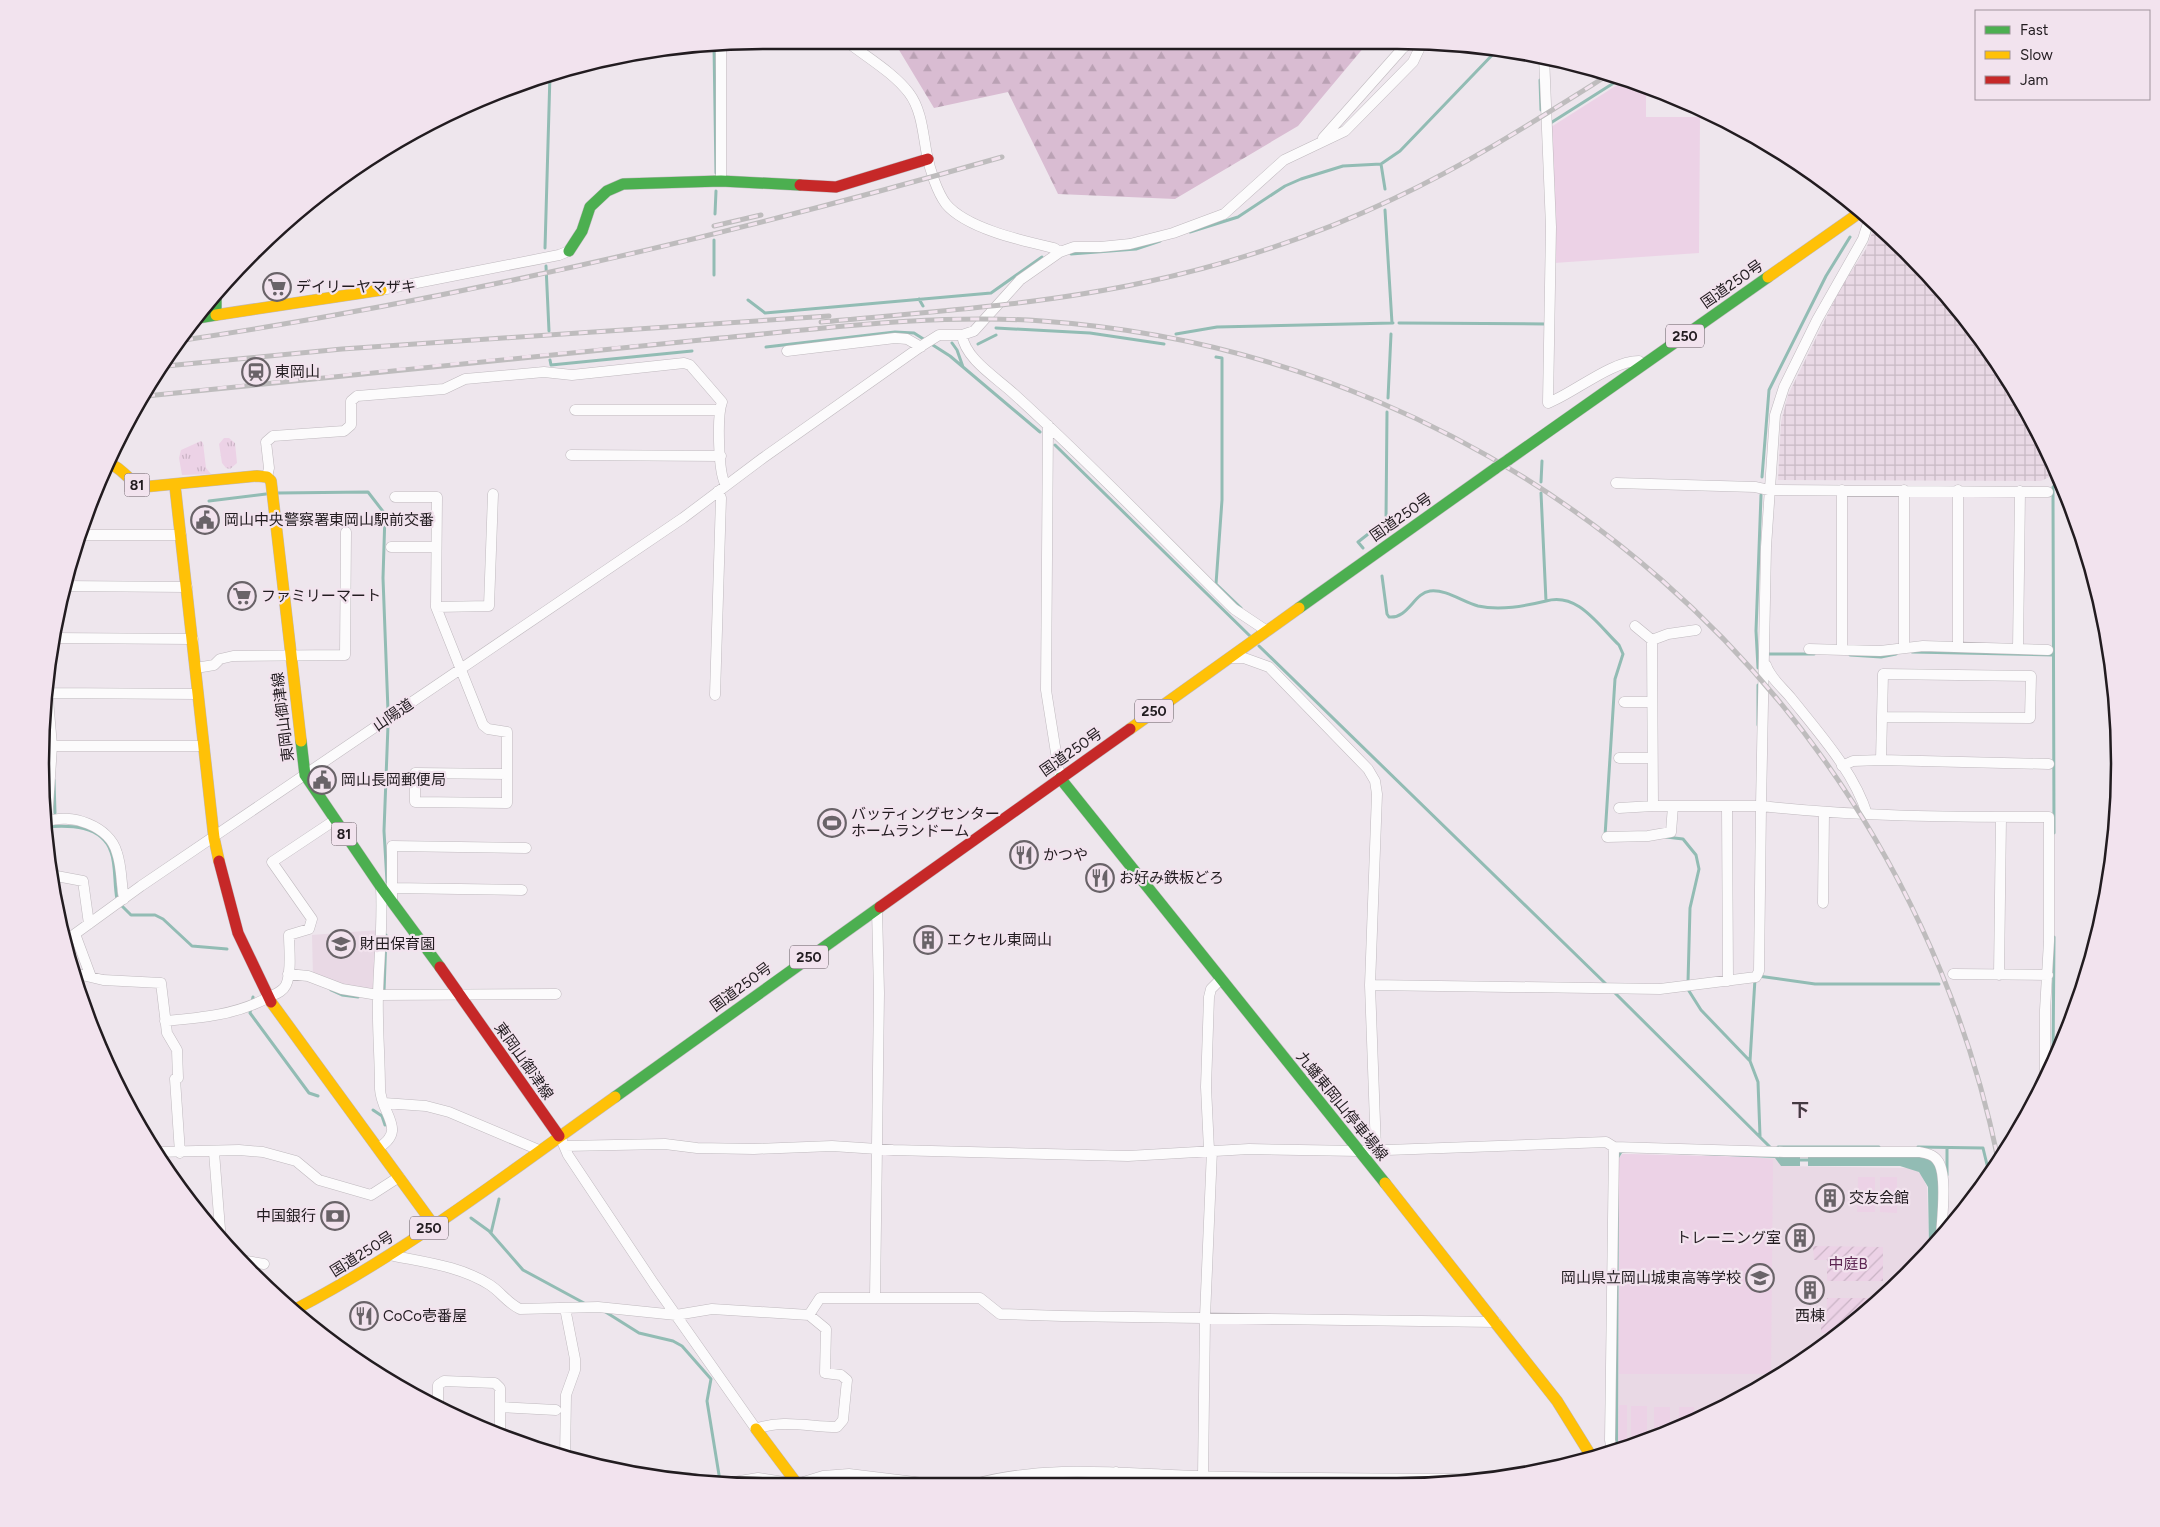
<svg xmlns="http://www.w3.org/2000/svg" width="2160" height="1527" font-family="Figtree,'Noto Sans JP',sans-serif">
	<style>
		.built { fill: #e9d9e5 }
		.industrial { fill: url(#industrial-grid) }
		.grass { fill: url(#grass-tufts) }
		.forest { fill: url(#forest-firs) }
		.garden { fill: url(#garden-furrows) }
		.pitch { fill: #ecd2e6 }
		.water { fill: #92bcb4 }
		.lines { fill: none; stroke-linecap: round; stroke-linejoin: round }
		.stream { stroke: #92bcb4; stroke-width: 3 }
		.street-casing { stroke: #bfb9be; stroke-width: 11 }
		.fast-casing { stroke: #bfb9be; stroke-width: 12 }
		.slow-casing { stroke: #bfb9be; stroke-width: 12 }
		.jam-casing { stroke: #bfb9be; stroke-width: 12 }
		.street { stroke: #fcfbfc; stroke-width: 10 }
		.fast { stroke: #4caf50; stroke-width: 11 }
		.slow { stroke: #ffc107; stroke-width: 11 }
		.jam { stroke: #c62828; stroke-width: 11 }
		.rail-casing { stroke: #bebcbd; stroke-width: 5 }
		.rail { stroke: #f2e3ee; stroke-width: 3; stroke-dasharray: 9; stroke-linecap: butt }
		.fast-bridge-casing { stroke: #c8c4c8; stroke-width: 12; stroke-linecap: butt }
		.fast-bridge { stroke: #4caf50; stroke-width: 11 }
		.labels { text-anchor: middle; stroke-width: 4.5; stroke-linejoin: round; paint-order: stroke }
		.shield { fill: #f2e3ee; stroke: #60585e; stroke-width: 1 }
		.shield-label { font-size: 14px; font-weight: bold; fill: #221c20 }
		.street-label { font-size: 15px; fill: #221c20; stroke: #f2e3ee }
		.poi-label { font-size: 15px; fill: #221c20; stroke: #f2e3ee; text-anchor: start }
		.park-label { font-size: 15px; fill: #5d2652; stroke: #f2e3ee }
		.quarter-label { font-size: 18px; font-weight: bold; fill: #453942; stroke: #f2e3ee }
		.rim { fill: none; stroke: #221c20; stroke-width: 2.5 }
	</style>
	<defs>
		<pattern id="industrial-grid" width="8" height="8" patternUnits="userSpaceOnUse" patternTransform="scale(1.25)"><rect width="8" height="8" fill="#e9d9e5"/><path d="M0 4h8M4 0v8" fill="none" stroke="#c8bac4"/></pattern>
		<pattern id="grass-tufts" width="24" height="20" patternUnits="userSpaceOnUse" patternTransform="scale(1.25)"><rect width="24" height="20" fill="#ecd2e6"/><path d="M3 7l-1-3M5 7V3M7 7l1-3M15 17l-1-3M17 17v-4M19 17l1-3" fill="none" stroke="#cab4c5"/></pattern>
		<pattern id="forest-firs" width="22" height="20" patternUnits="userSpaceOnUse" patternTransform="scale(1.25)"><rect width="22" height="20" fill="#d9bcd2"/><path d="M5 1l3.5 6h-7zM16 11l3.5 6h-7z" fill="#baa1b4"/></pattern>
		<pattern id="garden-furrows" width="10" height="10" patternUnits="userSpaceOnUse" patternTransform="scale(1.25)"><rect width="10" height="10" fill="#ecd2e6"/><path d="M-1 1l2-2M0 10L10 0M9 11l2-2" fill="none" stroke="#cab4c5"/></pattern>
	</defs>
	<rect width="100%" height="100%" fill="#eee6ed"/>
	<!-- built -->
	<path class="built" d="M378,930L374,990L347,988L313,977L312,935Z
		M1622,1154L1775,1158L1781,1166L1910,1168L1920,1172L1927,1187L1929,1249L1873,1308L1716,1413L1618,1449L1619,1158Z"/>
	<!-- industrial -->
	<path class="industrial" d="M1876,222L1941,287L2023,402L2056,474L2041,481L1778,480L1781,422L1788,395L1841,287L1866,249Z"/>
	<!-- grass -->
	<path class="grass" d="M224,438H229L235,443L237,463L230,469L226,468L222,463L219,444Z
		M201,441L203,443L206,468L211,474L182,475L179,458L181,450Z"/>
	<!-- forest -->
	<path class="forest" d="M893,40H1370L1298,126L1175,199L1058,194L1008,92L934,108Z"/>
	<!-- garden -->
	<path class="garden" d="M1813,1246L1883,1247V1281H1827V1260H1814Z
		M1827,1298H1882V1299L1873,1308L1836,1333H1821V1323L1826,1322Z"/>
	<!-- pitch -->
	<path class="pitch" d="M1625,80L1646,87V117H1700L1699,253L1554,263L1551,127Z
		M1623,1154L1756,1157L1773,1160L1771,1374H1619V1158Z
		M1858,1177H1875V1212H1857Z
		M1880,1177H1897V1213L1880,1212Z
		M1619,1405H1627V1443H1618Z
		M1631,1406H1647V1439L1631,1443Z
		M1654,1407H1670V1430L1654,1436Z
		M1679,1407H1694V1421L1679,1427Z"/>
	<!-- water -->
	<path class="water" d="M1619,1150L1800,1155V1166H1781L1775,1158L1628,1152L1622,1153L1619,1158L1618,1450H1615L1616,1152Z
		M1808,1155L1925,1156L1932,1159L1938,1173V1239L1929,1248L1928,1187L1919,1172L1900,1166H1808Z"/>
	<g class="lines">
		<!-- stream -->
		<path class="stream" d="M714,46L716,173
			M1540,80L1541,110
			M1549,124L1620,79
			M1381,164L1385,189
			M1385,210L1392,323
			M715,214L716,191
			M1190,232L1238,217L1285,186L1301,179L1343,166L1381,164L1400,151L1497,50
			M545,248L550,74
			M1071,254L1136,249L1160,241
			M546,266L549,331
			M714,275V240
			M919,299L923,306
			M748,300L765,313L991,293L1042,257
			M1399,323L1546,324V326
			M996,328L1090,333L1164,344
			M1176,334L1217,327L1393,323
			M952,343L957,350L963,367
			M978,344L996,335
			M766,347L895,332L914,333L950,356L1040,432
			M1216,357L1222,358V500L1216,584L1241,608
			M550,360L551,365L692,351
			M1388,398L1391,334
			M1055,445L1250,636
			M1762,477L1769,390L1826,276L1850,237
			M1541,482L1542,461
			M278,493L368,492L385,514L383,578L388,711
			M1541,493L1546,601C1578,592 1598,625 1619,645L1623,654L1615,679L1605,836
			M209,501L266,494
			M1363,548L1358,542L1386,520L1387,412
			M1382,576L1387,614L1389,617C1408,619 1414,593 1430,591C1446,589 1463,602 1478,606C1500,611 1525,606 1546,601
			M1259,646L1607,985
			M1912,652L2053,655
			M1769,654H1814
			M1850,655L1881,657L1896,654
			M1758,668L1756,631L1761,495
			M1758,725V685
			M54,780L55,813
			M46,827C69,825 102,825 111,852C116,865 114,885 117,899
			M2054,833L2053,491V487L2060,482
			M1666,837L1683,839L1696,855L1699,869L1690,908L1688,982
			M387,882L384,831L388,725
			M122,906L131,915H155L163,919L192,946L227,949
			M1758,976L1815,984H1939
			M1755,979L1750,1061L1758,1082L1760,1136
			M331,990L342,995L358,997
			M1689,991L1701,1010L1749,1060
			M384,992L386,935
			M1614,992L1772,1149
			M253,997L250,1013L309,1093L318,1096
			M2053,1063L2054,937
			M373,1110L382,1116L385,1125
			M1778,1147H1879
			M1918,1147L1983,1148L1989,1173
			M1796,1160H1810
			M1947,1175V1148
			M471,1218L489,1231L523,1270L584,1303
			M491,1233L499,1199
			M604,1311L639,1333L673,1341L682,1346L711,1379L707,1401L720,1481"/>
		<defs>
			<path id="street" d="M845,40C866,57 893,72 909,93C922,110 923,135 927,155C930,170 937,192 946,204C967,229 1024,241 1054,248L1060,252
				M721,46V181
				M1544,56L1551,227L1548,403C1574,393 1611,361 1639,361L1643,365
				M1323,138L1402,49L1411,41
				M1870,217L1863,239L1817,320L1784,387L1775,415L1766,547L1761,806C1857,817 1953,817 2049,817V941L2045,1010V1083
				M381,290L559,255L569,251
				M962,335C965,359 997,378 1014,394C1090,463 1161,537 1234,609L1267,631
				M787,351L895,338L907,339L921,347
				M575,410H719
				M1048,425L1046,690L1060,778
				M571,455L721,456
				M267,477L269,468L266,442L273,436L344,431L351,425V401L357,396L444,389L465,379L544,372L572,375L684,363L690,365L722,402C717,415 718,475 726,485
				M1616,483L1755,487L1769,490L2048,492
				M1904,490V647
				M395,497H437L436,607L483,725L488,729L507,732V774
				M80,535H181
				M391,547H436
				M63,586L187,587
				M436,607L489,606L493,494
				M1635,626L1652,640L1653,806H1727L1728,981
				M52,638L193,639
				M1652,640L1668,634L1696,630
				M1958,647V490
				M1809,649L1880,651L1923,646L2048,650
				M1842,649V490
				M2018,649L2020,491
				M1232,658H1244L1269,667L1368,769L1375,781L1377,794L1370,985L1376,1150
				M1766,665C1771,679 1782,687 1791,698C1819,733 1854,772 1867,814
				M196,668L214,665L220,659L233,656L345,655L346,532
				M46,676L52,746L47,822
				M48,693L198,694
				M715,695L721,498L718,491
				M1624,702H1652
				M52,746H204
				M1619,758H1652
				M1881,760L2049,764
				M1842,766L1853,761L1881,760L1883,674L2031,676L2030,718L1882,717
				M415,773L507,774V803L415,802Z
				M1619,808L1653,806
				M46,822C70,812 110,826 117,853C122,867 121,884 124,899
				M1607,837L1648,836L1671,832L1673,806
				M51,875L83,881L89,924
				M392,888L522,890
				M392,899V846L526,848
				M1823,903L1824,813
				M75,934L91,977
				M68,939L141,886L683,518L763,458L923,345L939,335H962L974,331L1020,280L1060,252L1074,247H1100L1130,244L1173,233L1224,214L1284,160L1345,131L1413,62L1422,43
				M288,974L308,976L342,989L378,995L556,994
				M1953,974L2048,975
				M1999,975L2001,817
				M78,978L82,975L103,980L161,983L167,1033L177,1050L178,1078L175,1079L180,1153
				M1370,985L1660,989L1756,977L1759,971L1761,806H1727
				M165,1021C200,1018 236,1015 267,998C274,994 282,993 286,985C292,972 289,949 289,935L309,929L312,919L272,862L335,820
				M384,1103L426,1106L449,1112L539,1150
				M562,1141L568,1155L654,1284L756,1429C782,1419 810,1427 837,1427L843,1420L847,1380L841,1375L825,1373L826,1329L809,1315
				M565,1146L665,1144L697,1148L754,1149L832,1146L893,1150L1128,1156L1249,1149L1359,1151L1606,1142L1614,1147L1784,1152H1919C1925,1153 1933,1154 1937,1160C1948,1172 1942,1218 1941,1235
				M378,1148C408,1130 381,1114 380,1089C380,1057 377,1025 378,994C379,958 383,923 381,887
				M1209,1150L1206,1087L1209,997L1211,989L1221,979
				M155,1152L239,1150L263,1152L296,1161L319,1180L371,1195L399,1177
				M214,1152L221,1242
				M390,1255C423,1262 461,1266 490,1285C501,1292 507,1303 520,1309L598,1307L676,1315L712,1309L809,1315L820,1298H980L1000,1314L1062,1316L1496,1322
				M240,1260L264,1264
				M875,1298L879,993L877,909
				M565,1308L575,1359V1370L566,1395L565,1458
				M500,1407L556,1410
				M438,1409V1385L444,1381L495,1383L500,1388V1434
				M1612,1452L1610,1440L1614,1147
				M1116,1472L1117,1483
				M652,1475L689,1478L722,1484L758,1478L797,1484L823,1476L849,1474L931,1484H975
				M1203,1476L1205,1317L1212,1150
				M1054,1483L1056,1473
				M975,1484C1047,1464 1123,1474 1197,1476C1298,1479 1399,1479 1500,1479"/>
			<path id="fast" d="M569,251L582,231L590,207L607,191L623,184L721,181L800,185
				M198,318L216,315V292
				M1508,460L1768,277
				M1299,608L1496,468
				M301,741L305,775L381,887L440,967
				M1060,778L1385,1183
				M615,1097L880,907"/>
			<path id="slow" d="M1768,277L1862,211
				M216,315L381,290
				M107,463C123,467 128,482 143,487L257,476L267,477L271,481L301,741
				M175,486L214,838L219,861
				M1130,729L1299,608
				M271,1002L433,1224
				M1385,1183L1557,1401L1593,1459
				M294,1310C408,1251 511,1171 615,1097
				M756,1429L798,1485"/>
			<path id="jam" d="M800,185L836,187L928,159
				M219,861L238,933L271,1002
				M880,907L1130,729
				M440,967L559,1136"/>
		</defs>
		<!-- street casing -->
		<use href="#street" class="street-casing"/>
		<!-- fast casing -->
		<use href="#fast" class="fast-casing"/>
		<!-- slow casing -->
		<use href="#slow" class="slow-casing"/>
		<!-- jam casing -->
		<use href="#jam" class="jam-casing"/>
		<!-- street -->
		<use href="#street" class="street"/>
		<!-- fast -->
		<use href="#fast" class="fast"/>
		<!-- slow -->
		<use href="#slow" class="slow"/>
		<!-- jam -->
		<use href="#jam" class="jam"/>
		<defs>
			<path id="rail" d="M714,226L761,215
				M821,322C929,312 1040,305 1146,282C1230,264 1315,236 1393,199C1468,164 1538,119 1608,75
				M184,340C460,299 733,234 1002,157
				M166,366L342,349L829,316
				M146,396C331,376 516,357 701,340C813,330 929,313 1042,321C1513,354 1903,698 1998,1159"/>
		</defs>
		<!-- rail casing -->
		<use href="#rail" class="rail-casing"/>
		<!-- rail -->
		<use href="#rail" class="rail"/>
		<defs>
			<path id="fast-bridge" d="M1496,468L1508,460"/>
		</defs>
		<!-- fast-bridge casing -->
		<use href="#fast-bridge" class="fast-bridge-casing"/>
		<!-- fast-bridge -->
		<use href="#fast-bridge" class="fast-bridge"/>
	</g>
	<!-- icons -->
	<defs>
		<symbol id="supermarket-ring" viewBox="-11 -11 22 22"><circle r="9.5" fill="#f2e3ee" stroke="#696368" stroke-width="1.5"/><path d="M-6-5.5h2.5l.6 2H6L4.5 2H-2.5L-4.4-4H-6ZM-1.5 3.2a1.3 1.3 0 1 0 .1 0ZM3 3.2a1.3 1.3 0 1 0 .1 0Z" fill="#696368"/></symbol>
		<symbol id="station-ring" viewBox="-11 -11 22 22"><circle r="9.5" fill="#f2e3ee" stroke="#696368" stroke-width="1.5"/><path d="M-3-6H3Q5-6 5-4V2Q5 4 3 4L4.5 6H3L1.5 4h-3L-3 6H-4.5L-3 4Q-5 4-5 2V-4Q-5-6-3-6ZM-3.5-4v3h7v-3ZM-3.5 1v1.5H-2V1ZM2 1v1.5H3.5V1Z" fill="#696368"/></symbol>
		<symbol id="civic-ring" viewBox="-11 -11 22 22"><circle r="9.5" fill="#f2e3ee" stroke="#696368" stroke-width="1.5"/><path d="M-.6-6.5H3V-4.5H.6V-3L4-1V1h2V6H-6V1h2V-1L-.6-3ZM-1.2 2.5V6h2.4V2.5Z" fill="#696368"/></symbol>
		<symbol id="stadium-ring" viewBox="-11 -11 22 22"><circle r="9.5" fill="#f2e3ee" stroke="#696368" stroke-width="1.5"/><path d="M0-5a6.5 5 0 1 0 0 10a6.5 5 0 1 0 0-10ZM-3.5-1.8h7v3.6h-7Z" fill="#696368"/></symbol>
		<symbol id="restaurant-ring" viewBox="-11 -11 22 22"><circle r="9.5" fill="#f2e3ee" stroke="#696368" stroke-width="1.5"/><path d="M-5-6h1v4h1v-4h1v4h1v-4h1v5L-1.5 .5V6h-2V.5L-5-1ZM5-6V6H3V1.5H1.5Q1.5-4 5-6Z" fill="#696368"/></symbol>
		<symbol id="building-ring" viewBox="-11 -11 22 22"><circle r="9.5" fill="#f2e3ee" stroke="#696368" stroke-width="1.5"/><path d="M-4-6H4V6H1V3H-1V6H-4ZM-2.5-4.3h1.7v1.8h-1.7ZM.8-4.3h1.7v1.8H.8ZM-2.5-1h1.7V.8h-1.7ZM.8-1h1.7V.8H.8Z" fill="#696368"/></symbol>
		<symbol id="school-ring" viewBox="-11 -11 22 22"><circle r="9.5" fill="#f2e3ee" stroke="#696368" stroke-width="1.5"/><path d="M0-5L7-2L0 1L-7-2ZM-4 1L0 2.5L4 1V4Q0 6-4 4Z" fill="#696368"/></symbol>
		<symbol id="bank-ring" viewBox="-11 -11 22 22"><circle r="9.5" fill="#f2e3ee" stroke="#696368" stroke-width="1.5"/><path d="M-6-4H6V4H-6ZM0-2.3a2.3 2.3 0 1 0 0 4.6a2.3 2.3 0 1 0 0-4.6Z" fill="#696368"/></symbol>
	</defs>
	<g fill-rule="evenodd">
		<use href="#supermarket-ring" x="261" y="271" width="32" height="32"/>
		<use href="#station-ring" x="240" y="356" width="32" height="32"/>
		<use href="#civic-ring" x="189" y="504" width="32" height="32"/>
		<use href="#supermarket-ring" x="226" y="580" width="32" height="32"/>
		<use href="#civic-ring" x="306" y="764" width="32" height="32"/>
		<use href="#stadium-ring" x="816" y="807" width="32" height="32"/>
		<use href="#restaurant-ring" x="1008" y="839" width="32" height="32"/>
		<use href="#restaurant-ring" x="1084" y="862" width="32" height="32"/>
		<use href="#building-ring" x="912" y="924" width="32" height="32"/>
		<use href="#school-ring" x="325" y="928" width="32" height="32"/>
		<use href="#building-ring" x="1814" y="1182" width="32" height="32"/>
		<use href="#bank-ring" x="319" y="1200" width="32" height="32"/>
		<use href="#building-ring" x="1784" y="1222" width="32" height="32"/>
		<use href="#school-ring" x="1744" y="1262" width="32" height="32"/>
		<use href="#building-ring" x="1794" y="1274" width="32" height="32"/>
		<use href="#restaurant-ring" x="348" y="1300" width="32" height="32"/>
	</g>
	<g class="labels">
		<!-- shield labels -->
		<g class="shield">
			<rect x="1666" y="324.5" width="38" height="23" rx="4"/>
			<rect x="124.5" y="473.5" width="25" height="23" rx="4"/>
			<rect x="1135" y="699.5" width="38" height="23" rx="4"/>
			<rect x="331.5" y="822.5" width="25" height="23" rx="4"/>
			<rect x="790" y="945.5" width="38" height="23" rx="4"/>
			<rect x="410" y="1216.5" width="38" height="23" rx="4"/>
		</g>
		<g class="shield-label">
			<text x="1685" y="341">250</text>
			<text x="137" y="490">81</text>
			<text x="1154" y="716">250</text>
			<text x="344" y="839">81</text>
			<text x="809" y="962">250</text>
			<text x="429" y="1233">250</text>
		</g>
		<!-- street labels -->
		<g class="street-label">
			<text transform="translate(1732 284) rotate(-35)" y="5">国道250号</text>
			<text transform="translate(1401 517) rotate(-35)" y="5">国道250号</text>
			<text transform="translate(393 715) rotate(-34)" y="5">山陽道</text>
			<text transform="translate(283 717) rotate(-97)" y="5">東岡山御津線</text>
			<text transform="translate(1071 752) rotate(-35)" y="5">国道250号</text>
			<text transform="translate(741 987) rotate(-36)" y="5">国道250号</text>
			<text transform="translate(524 1061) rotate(55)" y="5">東岡山御津線</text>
			<text transform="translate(1342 1106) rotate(51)" y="5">九蟠東岡山停車場線</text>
			<text transform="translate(362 1254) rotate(-32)" y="5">国道250号</text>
		</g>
		<!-- poi labels -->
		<g class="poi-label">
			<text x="296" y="292">デイリーヤマザキ</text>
			<text x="275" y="377">東岡山</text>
			<text x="224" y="525">岡山中央警察署東岡山駅前交番</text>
			<text x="261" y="601">ファミリーマート</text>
			<text x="341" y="785">岡山長岡郵便局</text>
			<text x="851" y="819">バッティングセンター<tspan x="851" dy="17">ホームランドーム</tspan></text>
			<text x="1043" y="860">かつや</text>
			<text x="1119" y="883">お好み鉄板どろ</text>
			<text x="947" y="945">エクセル東岡山</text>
			<text x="360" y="949">財田保育園</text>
			<text x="1849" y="1203">交友会館</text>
			<text x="316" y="1221" text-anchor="end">中国銀行</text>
			<text x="1781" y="1243" text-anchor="end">トレーニング室</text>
			<text x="1741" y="1283" text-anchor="end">岡山県立岡山城東高等学校</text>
			<text x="383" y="1321">CoCo壱番屋</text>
			<text x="1810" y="1321" text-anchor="middle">西棟</text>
		</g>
		<!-- park labels -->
		<g class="park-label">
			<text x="1848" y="1269">中庭B</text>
		</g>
		<!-- quarter labels -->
		<g class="quarter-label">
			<text x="1800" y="1116">下</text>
		</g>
	</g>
	<!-- crop -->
	<path d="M0 0H2160V1527H0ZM763 49H1397A714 714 0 0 1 2111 763V764A714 714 0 0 1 1397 1478H763A714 714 0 0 1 49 764V763A714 714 0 0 1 763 49Z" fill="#f2e3ee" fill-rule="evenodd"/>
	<path class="rim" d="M763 49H1397A714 714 0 0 1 2111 763V764A714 714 0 0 1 1397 1478H763A714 714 0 0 1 49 764V763A714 714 0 0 1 763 49Z"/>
	<!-- legend -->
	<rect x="1975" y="10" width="175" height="90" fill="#f2e3ee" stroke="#9f939c"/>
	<rect x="1985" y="26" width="25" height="8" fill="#4caf50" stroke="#9f939c"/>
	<text x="2020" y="35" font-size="15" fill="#221c20">Fast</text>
	<rect x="1985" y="51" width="25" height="8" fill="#ffc107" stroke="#9f939c"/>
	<text x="2020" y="60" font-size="15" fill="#221c20">Slow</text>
	<rect x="1985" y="76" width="25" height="8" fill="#c62828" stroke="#9f939c"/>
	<text x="2020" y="85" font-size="15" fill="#221c20">Jam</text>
</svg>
